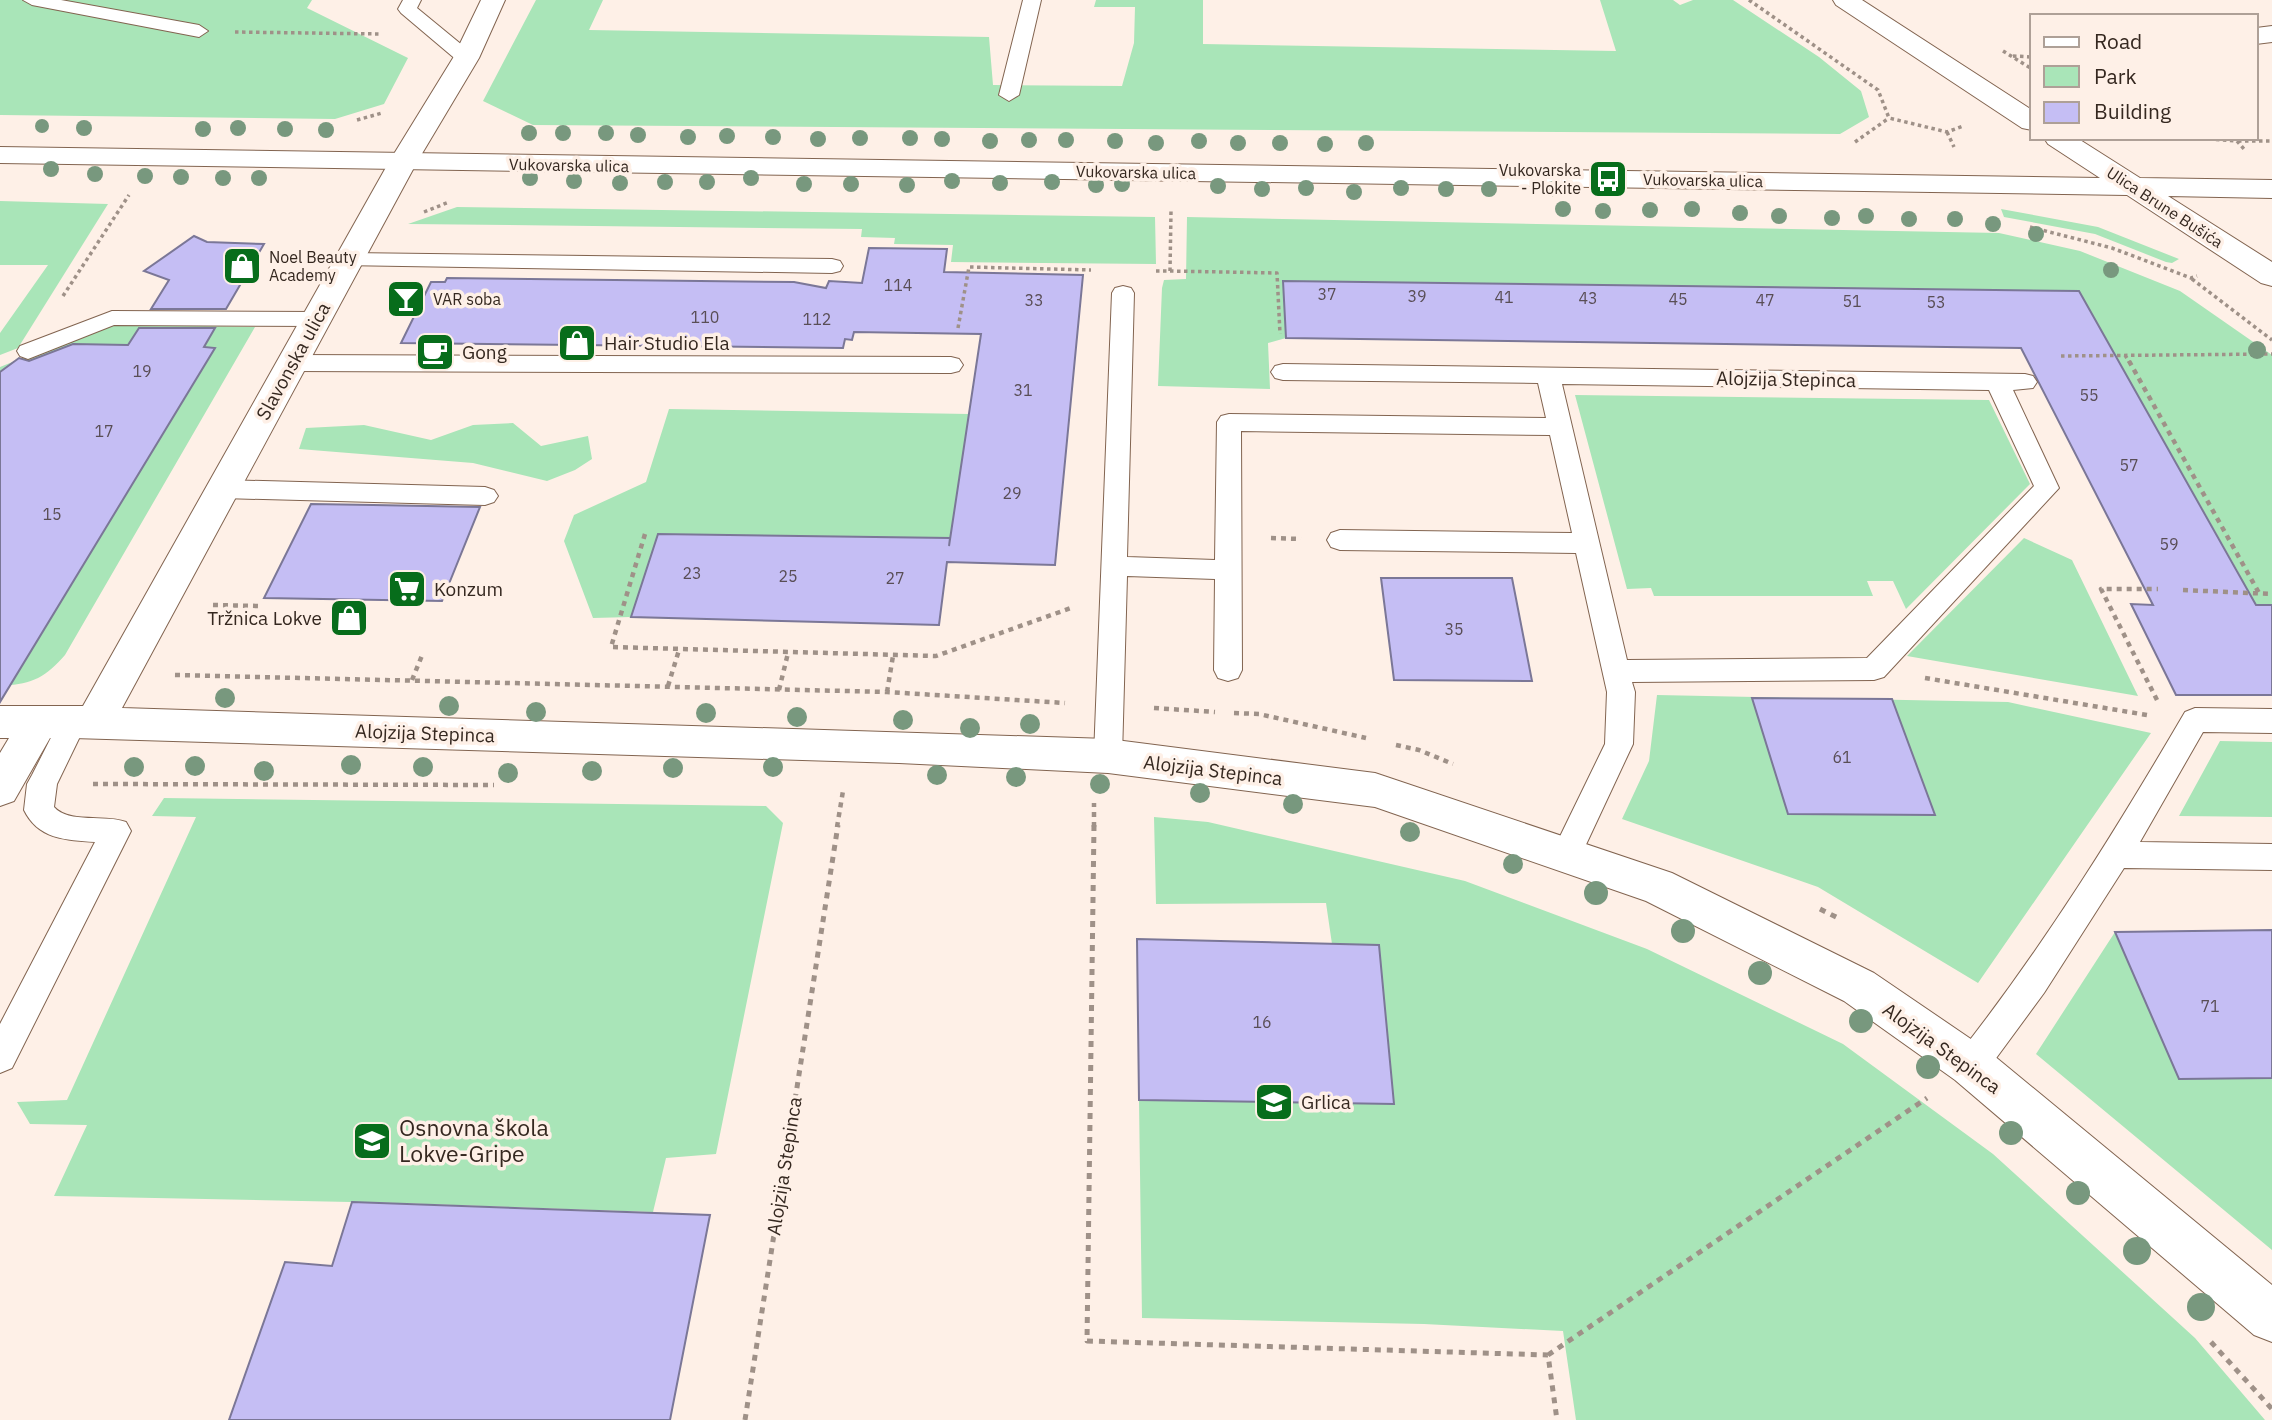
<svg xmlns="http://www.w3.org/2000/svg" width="2272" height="1420" font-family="'IBM Plex Sans',sans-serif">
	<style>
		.green { fill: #a9e5b8 }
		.building { fill: #c5bef4; stroke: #7b7797; stroke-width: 2 }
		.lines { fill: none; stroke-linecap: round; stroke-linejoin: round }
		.lane-casing { stroke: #826450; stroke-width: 2 }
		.street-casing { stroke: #826450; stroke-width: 2 }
		.secondary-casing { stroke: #826450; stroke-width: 2 }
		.path-far2 { stroke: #9f9188; stroke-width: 3.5; stroke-dasharray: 3.5 3.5; stroke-linecap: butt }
		.path-far1 { stroke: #9f9188; stroke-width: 4.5; stroke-dasharray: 5 5; stroke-linecap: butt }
		.path { stroke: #9f9188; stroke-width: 5; stroke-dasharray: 6 6; stroke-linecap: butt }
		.lane { fill: #fff; fill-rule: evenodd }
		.street { fill: #fff; fill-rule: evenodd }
		.secondary { fill: #fff; fill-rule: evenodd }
		.tree { fill: #78987e }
		.labels { text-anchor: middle; stroke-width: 7; stroke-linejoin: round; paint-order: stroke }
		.far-street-label { font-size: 16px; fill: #352820; stroke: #fef0e7 }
		.far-poi-label { font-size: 16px; fill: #352820; stroke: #fef0e7; text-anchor: start }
		.number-label { font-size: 16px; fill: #594e55 }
		.poi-label { font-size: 19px; fill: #352820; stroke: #fef0e7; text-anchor: start }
		.street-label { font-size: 19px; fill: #352820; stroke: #fef0e7 }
		.near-poi-label { font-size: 23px; fill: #352820; stroke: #fef0e7; text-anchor: start }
	</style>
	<rect width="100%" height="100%" fill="#fef0e7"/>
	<!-- green -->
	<path class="green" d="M0,0H312L307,8L408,58L384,104L335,119L0,115Z
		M536,0H603L589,30L989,37L993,85L1122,86L1134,43L1135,7H1094L1096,0H1203V44L1616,51L1600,0H1673L1680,5L1693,0H1733L1819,57L1861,91L1869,117L1840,134L533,125L483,101Z
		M0,201L108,204L18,348L0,355V333L48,265H0Z
		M457,207L1155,217L1156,264L951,262L953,245L894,244L895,238L861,237L862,229L408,224Z
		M2001,209L2098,227L2179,259L2172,263L2166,262L2095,234L2004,217Z
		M1187,217L1999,233L2080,251L2180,291L2272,355V605L2190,604L2240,575L2079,291L1284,281L1286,338L1268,343L1270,389L1158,386L1162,288L1164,280L1186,279Z
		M107,324L255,327L65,655C46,677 30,686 0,685L31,650L215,348L94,345L0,445V367Z
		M1575,395L1989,400L2030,484L1906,609L1893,581H1867L1873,596H1654L1651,588L1627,589Z
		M669,409L969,414L950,538L658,534L631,617L593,618L564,541L574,515L646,482Z
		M513,423L541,446L588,436L592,459L575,470L547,481L473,463L299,449L306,428L364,425L431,440L473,425Z
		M2024,538L2072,560L2138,696L1907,656Z
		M1657,695L2008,702L2151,733L1978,983L1818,887L1622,819L1649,761Z
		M2220,741L2272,742V817L2179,816Z
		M164,798L766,806L783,823L716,1154L666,1158L653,1212L398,1203L54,1196L87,1125L30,1124L17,1102L67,1100L196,817L152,816Z
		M1154,817L1208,822L1465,881L1647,949L1843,1044L1993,1154L2195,1338L2265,1420H1576L1563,1331L1424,1324L1142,1318L1139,1100L1393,1104L1379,945L1332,944L1326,903L1156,904Z
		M2115,932L2179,1078H2272V1250L2036,1054Z"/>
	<!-- building -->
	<path class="building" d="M194,236L207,242L264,244L226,309H151L169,280L144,271Z
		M869,248L947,249L944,272L1083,275L1055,565L947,562L939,625L631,617L658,534L950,538L949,546L981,334L854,332L852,340L845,339L843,348L401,343L431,282H445L447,278L794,282L826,288L829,281L862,283Z
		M1283,281L2079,291L2256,605H2272V695H2176L2131,604L2153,605L2021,348L1286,338Z
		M139,328H215L204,347L215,348L0,702V372L19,358L29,361L73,344L128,345Z
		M311,504L373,505L480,507L442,601L264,598Z
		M1381,578H1512L1532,681L1394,680Z
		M1752,698L1892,699L1935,815L1788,814Z
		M2272,930V1078L2179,1079L2115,932Z
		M1137,939L1379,945L1394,1104L1139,1100Z
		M352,1202L710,1215L670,1420H229L285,1262L332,1266Z"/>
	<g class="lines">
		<defs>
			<path id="lane" d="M23,0H61L199,25L208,31L199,37L32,5Z
				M403,0H421L417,8L473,54L475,58L473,62H459L401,13L398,9Z
				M1023,0H1041L1019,95L1009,101L999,95Z
				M349,253L832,259L840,261L843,266L840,271L832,273L341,265L338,260L341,255Z
				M1123,286L1131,288L1134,293L1127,557L1215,560L1217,422L1221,416L1229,414L1546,418L1538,383L1283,380L1275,378L1271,372L1275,366L1283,364L2025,374L2033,376L2037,382L2033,388L2013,390L2059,488L1884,677L1874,680L1632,682L1635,692L1633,744L1576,866L1565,870L1554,866L1550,857L1605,744L1607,692L1576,553L1340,550L1331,547L1327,540L1331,533L1340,530L1572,533L1550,435L1241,431L1242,670L1238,678L1228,681L1218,678L1214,670L1215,579L1127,576L1122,756L1118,764L1108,768L1098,764L1094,756L1112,293L1115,288ZM1562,384L1989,390L2034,486L1867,658L1627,660Z
				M112,311L317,312L325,314L328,319L325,324L317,326L114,325L28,359L20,356L17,351L20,346Z
				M292,355L951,357L959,359L963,365L959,371L951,373L292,371L284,369L280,363L284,357Z
				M223,480L485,487L494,490L498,496L494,502L485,505L223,498L214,495L211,489L214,483Z
				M2195,708L2272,709V733L2203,732L2140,842L2272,844V870L2124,868L2044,993L1983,1076L1971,1081L1959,1076L1955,1065L1959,1054C2044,946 2116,830 2185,712Z
				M73,710L83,714L87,722L57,784L54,807C69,824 106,814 126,822L131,831L12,1068L0,1073V1024L95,842C65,840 38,839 24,810L27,784L32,775L63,714Z"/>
			<path id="street" d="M481,0H505L479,58L417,162L122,708L1108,739L1375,773L1672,873L1874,973L1987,1050L2272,1285V1342L2254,1335L1955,1080L1844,1001L1646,901L1375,807L1108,773L899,763L73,738H50L14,801L0,806V753L9,738H0V706H83L389,162L453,58Z
				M2272,26V42L2256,44V28Z"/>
			<path id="secondary" d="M1833,0H1862L2032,110V130L2022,128L1836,5Z
				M2044,138H2077L2140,178L2272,180V198L2168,196L2272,262V286L2261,283L2127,195L0,163V147L2100,178L2048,144Z"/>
		</defs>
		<!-- lane casing -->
		<use href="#lane" class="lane-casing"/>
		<!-- street casing -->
		<use href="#street" class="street-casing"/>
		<!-- secondary casing -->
		<use href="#secondary" class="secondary-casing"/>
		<!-- path-far2 -->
		<path class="path-far2" d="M1749,0L1878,90L1889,118L1947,132L1963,126
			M235,32L381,34
			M2003,51L2032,69
			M2013,56L2032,57
			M357,120L382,113
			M1947,132L1954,147
			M2195,138L2237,141L2244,149
			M2238,141H2272
			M1855,142L1889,118
			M424,212L449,202
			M2030,227L2112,248L2191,278L2197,276
			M1156,271H1170L1171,211
			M1170,271L1277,273L1280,334
			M2192,279L2272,340
			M63,296L129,195
			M958,328L969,267L1091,270
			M2125,355L2130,363
			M2061,356L2272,354"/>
		<!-- path-far1 -->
		<path class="path-far1" d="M2129,361L2259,593
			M645,534L611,647L936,656L1071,608
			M1271,538L1301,539
			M2183,590L2272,594
			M213,605L259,606
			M175,675L887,692L1065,703
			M1925,678L2147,715
			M412,680L423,653
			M668,686L679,650
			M779,690L788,653
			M887,692L893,656
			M2157,700L2101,589H2158
			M1154,708L1215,712
			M1234,713L1259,714L1366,738
			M1396,745L1419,750L1453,764
			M93,784L494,785
			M837,827L843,791
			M1094,827V803"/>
		<!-- path -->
		<path class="path" d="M1094,825L1087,1341L1548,1355L1557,1420
			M1820,909L1840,919
			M2211,1342L2272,1409
			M1548,1355L1927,1098
			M745,1420L838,825"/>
		<!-- lane -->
		<use href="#lane" class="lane"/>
		<!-- street -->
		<use href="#street" class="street"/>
		<!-- secondary -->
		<use href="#secondary" class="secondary"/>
	</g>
	<!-- trees -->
	<g class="tree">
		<circle cx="42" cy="126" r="7"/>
		<circle cx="84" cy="128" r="8"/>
		<circle cx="238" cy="128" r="8"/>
		<circle cx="203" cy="129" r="8"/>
		<circle cx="285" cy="129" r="8"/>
		<circle cx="326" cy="130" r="8"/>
		<circle cx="529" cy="133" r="8"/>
		<circle cx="563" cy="133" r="8"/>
		<circle cx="606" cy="133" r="8"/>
		<circle cx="638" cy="135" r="8"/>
		<circle cx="727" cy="136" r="8"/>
		<circle cx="688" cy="137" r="8"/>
		<circle cx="773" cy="137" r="8"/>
		<circle cx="860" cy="138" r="8"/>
		<circle cx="910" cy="138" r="8"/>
		<circle cx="818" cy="139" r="8"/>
		<circle cx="942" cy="139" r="8"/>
		<circle cx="1029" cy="140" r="8"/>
		<circle cx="1066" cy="140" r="8"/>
		<circle cx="990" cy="141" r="8"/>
		<circle cx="1115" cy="141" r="8"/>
		<circle cx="1199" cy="141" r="8"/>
		<circle cx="1156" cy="143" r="8"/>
		<circle cx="1238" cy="143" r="8"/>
		<circle cx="1280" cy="143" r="8"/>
		<circle cx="1366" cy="143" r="8"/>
		<circle cx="1325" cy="144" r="8"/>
		<circle cx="51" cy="169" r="8"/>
		<circle cx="95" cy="174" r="8"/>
		<circle cx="145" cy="176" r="8"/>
		<circle cx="181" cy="177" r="8"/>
		<circle cx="223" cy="178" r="8"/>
		<circle cx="259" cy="178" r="8"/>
		<circle cx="530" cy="178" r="8"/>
		<circle cx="751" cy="178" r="8"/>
		<circle cx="574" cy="181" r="8"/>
		<circle cx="952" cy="181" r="8"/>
		<circle cx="665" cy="182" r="8"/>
		<circle cx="707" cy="182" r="8"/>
		<circle cx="1052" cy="182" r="8"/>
		<circle cx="620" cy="183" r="8"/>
		<circle cx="1000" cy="183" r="8"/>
		<circle cx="804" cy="184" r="8"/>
		<circle cx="851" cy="184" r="8"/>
		<circle cx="1122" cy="184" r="8"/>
		<circle cx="907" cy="185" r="8"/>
		<circle cx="1096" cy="185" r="8"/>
		<circle cx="1218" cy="186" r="8"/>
		<circle cx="1306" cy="188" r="8"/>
		<circle cx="1401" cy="188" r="8"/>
		<circle cx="1262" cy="189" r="8"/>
		<circle cx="1446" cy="189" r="8"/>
		<circle cx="1489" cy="189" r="8"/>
		<circle cx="1553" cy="189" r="8"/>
		<circle cx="1354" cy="192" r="8"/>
		<circle cx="1563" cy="209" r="8"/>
		<circle cx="1692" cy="209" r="8"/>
		<circle cx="1650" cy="210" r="8"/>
		<circle cx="1603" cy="211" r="8"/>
		<circle cx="1740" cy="213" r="8"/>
		<circle cx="1779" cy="216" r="8"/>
		<circle cx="1866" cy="216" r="8"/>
		<circle cx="1832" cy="218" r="8"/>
		<circle cx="1909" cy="219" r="8"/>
		<circle cx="1955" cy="219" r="8"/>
		<circle cx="1993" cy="224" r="8"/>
		<circle cx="2036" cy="234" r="8"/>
		<circle cx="2111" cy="270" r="8"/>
		<circle cx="2257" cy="350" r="9"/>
		<circle cx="225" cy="698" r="10"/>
		<circle cx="449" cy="706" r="10"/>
		<circle cx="536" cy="712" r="10"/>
		<circle cx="706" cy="713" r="10"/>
		<circle cx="797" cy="717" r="10"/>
		<circle cx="903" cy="720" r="10"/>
		<circle cx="1030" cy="724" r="10"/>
		<circle cx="970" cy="728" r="10"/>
		<circle cx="351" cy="765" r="10"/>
		<circle cx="195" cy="766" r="10"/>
		<circle cx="134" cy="767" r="10"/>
		<circle cx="423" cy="767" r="10"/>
		<circle cx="773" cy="767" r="10"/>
		<circle cx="673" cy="768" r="10"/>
		<circle cx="264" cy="771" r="10"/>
		<circle cx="592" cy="771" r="10"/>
		<circle cx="508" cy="773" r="10"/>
		<circle cx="937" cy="775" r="10"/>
		<circle cx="1016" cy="777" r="10"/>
		<circle cx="1100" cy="784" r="10"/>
		<circle cx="1200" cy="793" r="10"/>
		<circle cx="1293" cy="804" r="10"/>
		<circle cx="1410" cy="832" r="10"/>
		<circle cx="1513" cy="864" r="10"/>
		<circle cx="1596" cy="893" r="12"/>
		<circle cx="1683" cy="931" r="12"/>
		<circle cx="1760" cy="973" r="12"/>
		<circle cx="1861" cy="1021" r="12"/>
		<circle cx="1928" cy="1067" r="12"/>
		<circle cx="2011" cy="1133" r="12"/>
		<circle cx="2078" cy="1193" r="12"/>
		<circle cx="2137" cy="1251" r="14"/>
		<circle cx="2201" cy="1307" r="14"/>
	</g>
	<!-- icons -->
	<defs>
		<symbol id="bus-square" viewBox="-11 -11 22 22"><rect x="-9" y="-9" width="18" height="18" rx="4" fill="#076d1b" stroke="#fef0e7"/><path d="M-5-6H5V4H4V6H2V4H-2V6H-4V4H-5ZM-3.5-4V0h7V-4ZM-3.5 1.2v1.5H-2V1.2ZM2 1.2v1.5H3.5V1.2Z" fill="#fff"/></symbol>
		<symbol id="shop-square" viewBox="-11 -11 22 22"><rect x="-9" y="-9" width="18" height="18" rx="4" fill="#076d1b" stroke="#fef0e7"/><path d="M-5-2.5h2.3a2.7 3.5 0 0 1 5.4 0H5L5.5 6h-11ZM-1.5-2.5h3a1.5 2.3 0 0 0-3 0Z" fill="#fff"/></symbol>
		<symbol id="bar-square" viewBox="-11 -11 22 22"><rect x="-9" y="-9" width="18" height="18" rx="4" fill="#076d1b" stroke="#fef0e7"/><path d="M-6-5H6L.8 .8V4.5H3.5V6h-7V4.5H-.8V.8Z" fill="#fff"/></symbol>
		<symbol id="cafe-square" viewBox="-11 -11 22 22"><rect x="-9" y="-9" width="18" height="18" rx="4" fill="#076d1b" stroke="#fef0e7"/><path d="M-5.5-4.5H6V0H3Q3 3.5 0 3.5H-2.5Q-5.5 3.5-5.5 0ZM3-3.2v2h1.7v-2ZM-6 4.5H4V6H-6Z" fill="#fff"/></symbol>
		<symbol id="supermarket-square" viewBox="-11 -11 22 22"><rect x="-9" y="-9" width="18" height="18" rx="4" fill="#076d1b" stroke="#fef0e7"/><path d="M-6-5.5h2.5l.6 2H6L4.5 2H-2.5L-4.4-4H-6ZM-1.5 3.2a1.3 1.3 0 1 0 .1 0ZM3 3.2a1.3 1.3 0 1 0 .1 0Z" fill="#fff"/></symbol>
		<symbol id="school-square" viewBox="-11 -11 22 22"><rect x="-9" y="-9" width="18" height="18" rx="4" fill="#076d1b" stroke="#fef0e7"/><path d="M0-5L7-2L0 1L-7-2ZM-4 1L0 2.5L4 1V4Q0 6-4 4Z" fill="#fff"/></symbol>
	</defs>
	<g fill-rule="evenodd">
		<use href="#bus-square" x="1586" y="157" width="44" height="44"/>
		<use href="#shop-square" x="220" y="244" width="44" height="44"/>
		<use href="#bar-square" x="384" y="277" width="44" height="44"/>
		<use href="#shop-square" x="555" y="321" width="44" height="44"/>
		<use href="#cafe-square" x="413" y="330" width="44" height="44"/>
		<use href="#supermarket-square" x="385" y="567" width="44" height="44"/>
		<use href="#shop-square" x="327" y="596" width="44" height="44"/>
		<use href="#school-square" x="1252" y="1080" width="44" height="44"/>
		<use href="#school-square" x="350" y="1119" width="44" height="44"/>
	</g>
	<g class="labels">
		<!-- far-street labels -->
		<g class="far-street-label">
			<text transform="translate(569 165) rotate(1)" y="6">Vukovarska ulica</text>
			<text transform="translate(1136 172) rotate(1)" y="6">Vukovarska ulica</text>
			<text transform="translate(1703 180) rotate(1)" y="6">Vukovarska ulica</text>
			<text transform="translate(2165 207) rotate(33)" y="6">Ulica Brune Bušića</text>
		</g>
		<!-- far-poi labels -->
		<g class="far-poi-label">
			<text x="1581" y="176" text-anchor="end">Vukovarska<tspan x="1581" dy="18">- Plokite</tspan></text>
			<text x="269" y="263">Noel Beauty<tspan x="269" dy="18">Academy</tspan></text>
			<text x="433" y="305">VAR soba</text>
		</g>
		<!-- number labels -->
		<g class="number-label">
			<text x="898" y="291">114</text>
			<text x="1327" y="300">37</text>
			<text x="1417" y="302">39</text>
			<text x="1504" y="303">41</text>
			<text x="1588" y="304">43</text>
			<text x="1678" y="305">45</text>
			<text x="1034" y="306">33</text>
			<text x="1765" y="306">47</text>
			<text x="1852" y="307">51</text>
			<text x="1936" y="308">53</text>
			<text x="705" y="323">110</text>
			<text x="817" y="325">112</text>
			<text x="142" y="377">19</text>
			<text x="1023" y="396">31</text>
			<text x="2089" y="401">55</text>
			<text x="104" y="437">17</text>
			<text x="2129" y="471">57</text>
			<text x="1012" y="499">29</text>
			<text x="52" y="520">15</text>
			<text x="2169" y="550">59</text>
			<text x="692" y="579">23</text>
			<text x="788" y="582">25</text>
			<text x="895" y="584">27</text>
			<text x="1454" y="635">35</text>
			<text x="1842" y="763">61</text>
			<text x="2210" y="1012">71</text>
			<text x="1262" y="1028">16</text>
		</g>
		<!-- poi labels -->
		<g class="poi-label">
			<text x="604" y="350">Hair Studio Ela</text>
			<text x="462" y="359">Gong</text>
			<text x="434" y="596">Konzum</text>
			<text x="322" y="625" text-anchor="end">Tržnica Lokve</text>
			<text x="1301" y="1109">Grlica</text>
		</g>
		<!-- street labels -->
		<g class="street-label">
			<text transform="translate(293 361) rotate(-61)" y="7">Slavonska ulica</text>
			<text transform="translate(1786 379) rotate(1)" y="7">Alojzija Stepinca</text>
			<text transform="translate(425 733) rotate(2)" y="7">Alojzija Stepinca</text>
			<text transform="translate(1213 770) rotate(7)" y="7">Alojzija Stepinca</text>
			<text transform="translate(1942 1048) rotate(36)" y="7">Alojzija Stepinca</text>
			<text transform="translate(784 1166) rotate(-81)" y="7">Alojzija Stepinca</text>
		</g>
		<!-- near-poi labels -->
		<g class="near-poi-label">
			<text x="399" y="1136">Osnovna škola<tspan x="399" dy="26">Lokve-Gripe</tspan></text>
		</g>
	</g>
	<!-- legend -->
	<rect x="2030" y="14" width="228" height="126" fill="#fef0e7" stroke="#aea097" stroke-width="2"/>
	<rect x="2044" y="37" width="35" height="10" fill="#ffffff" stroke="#aea097" stroke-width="2"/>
	<text x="2094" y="49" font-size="21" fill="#352820">Road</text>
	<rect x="2044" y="66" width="35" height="21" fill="#a9e5b8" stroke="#aea097" stroke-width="2"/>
	<text x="2094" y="84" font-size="21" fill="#352820">Park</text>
	<rect x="2044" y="102" width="35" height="21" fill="#c5bef4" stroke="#aea097" stroke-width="2"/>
	<text x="2094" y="119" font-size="21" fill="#352820">Building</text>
</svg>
